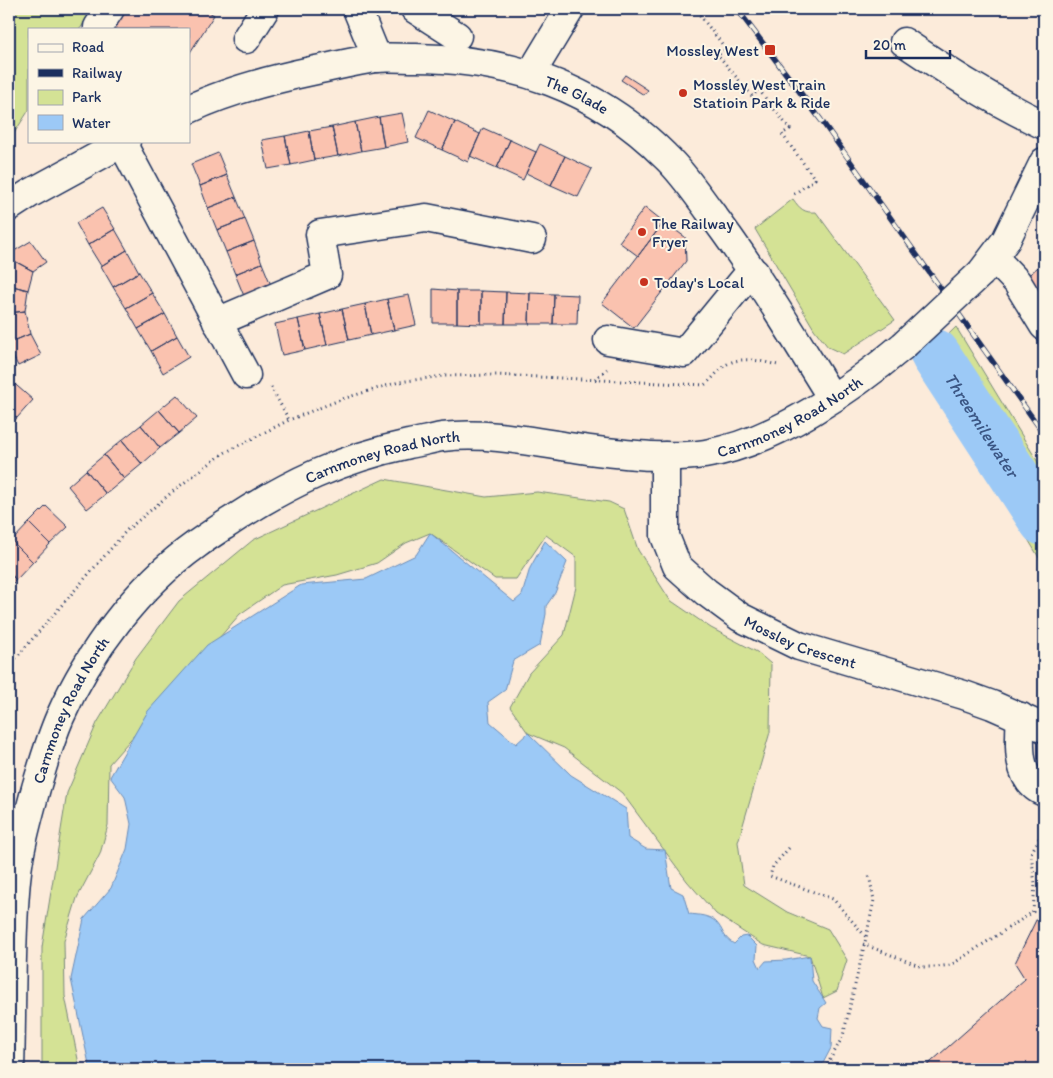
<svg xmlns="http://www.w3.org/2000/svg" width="1053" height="1078" font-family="Itim,sans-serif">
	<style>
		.green { fill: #d4e295; stroke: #78887a }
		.water { fill: #9cc9f6; stroke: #688bb9 }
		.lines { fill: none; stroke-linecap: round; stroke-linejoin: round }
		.river { stroke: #9cc9f6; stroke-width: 50 }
		.building { fill: #fac2af; stroke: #1b2f5e }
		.minor-casing { stroke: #1b2f5e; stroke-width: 31 }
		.path { stroke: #1b2f5e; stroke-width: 3; stroke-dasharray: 1 4; stroke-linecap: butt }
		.minor { stroke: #fcf5e5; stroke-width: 28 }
		.rail-casing { stroke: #1b2f5e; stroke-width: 5.5 }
		.rail { stroke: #fcf5e5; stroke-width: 4; stroke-dasharray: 11; stroke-linecap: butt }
		.minor-bridge-casing { stroke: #1b2f5e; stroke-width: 31; stroke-linecap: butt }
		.minor-bridge { stroke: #fcf5e5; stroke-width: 28 }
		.poi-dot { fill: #c8321e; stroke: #fcf5e5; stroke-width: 2 }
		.labels { text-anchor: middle; stroke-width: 4; stroke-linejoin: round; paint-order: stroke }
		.poi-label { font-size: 16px; fill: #1b2f5e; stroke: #fcf5e5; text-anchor: start }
		.street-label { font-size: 16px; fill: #1b2f5e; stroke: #fcf5e5 }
		.water-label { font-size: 18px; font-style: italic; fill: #3b5684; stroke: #fcf5e5 }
	</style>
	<rect width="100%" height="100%" fill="#fcebda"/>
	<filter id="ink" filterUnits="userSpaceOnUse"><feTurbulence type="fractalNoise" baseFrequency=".02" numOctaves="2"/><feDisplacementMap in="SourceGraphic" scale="10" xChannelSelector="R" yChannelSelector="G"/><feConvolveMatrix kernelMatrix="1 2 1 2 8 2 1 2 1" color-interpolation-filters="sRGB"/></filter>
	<g filter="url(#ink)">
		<!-- green -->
		<path class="green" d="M9,9H93L80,29H29V110L9,141Z
			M793,199C800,209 804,213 816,212L895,320L843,354L828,347L814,329L755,229Z
			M956,327L1044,472V566L921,361Z
			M384,479L486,497L537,492L609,502L624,509L638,550L670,600L711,628L757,652L771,664L770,732L738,842L744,885L787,912L828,929L847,960L837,991L823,998L810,956L763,945L716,914L687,881L622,793L564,748L528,733L510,707L529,673L564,635L576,587V557L546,535L516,579H495L430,533L406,543L377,563L337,575L282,585L240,614L109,764L108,825L100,854L77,898L64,941L65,996L80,1069H42V947L67,793L97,723L136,658L179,601L253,540Z"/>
		<!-- water -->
		<path class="water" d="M430,533L514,602L522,595L530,568L545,541L567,562L555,593L546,606V614L540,645L513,661L505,690L488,702L490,722L516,744L528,733L571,775L626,809L628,838L646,849L665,850L671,888L683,894L689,914C698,915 709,915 716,922C724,930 722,937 734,944L741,937L747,936L757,946L756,959L760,968L766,961L786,960L810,956L812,981L826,1003L820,1008L818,1018L823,1026L832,1028L831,1048L820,1069H90L71,979L84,919L111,888L127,849L131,824L125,797L110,777L148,711L207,645L301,585L366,579L416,555Z"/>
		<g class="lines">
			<!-- river -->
			<path class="river" id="s1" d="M935,354L1044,521"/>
		</g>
		<!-- building -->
		<path class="building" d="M123,9H204L214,15L189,54V29H111Z
			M625,75L648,90L644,95L621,80Z
			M429,110L455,122L442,150L416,138Z
			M402,113L408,142L384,147L379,117Z
			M379,117L384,147L361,151L355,122Z
			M355,122L361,151L338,156L332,127Z
			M455,122L480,134L468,162L442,150Z
			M332,127L338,156L314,160L309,131Z
			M483,128L510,140L497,168L470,156Z
			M309,131L314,160L291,165L285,136Z
			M285,136L291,165L268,169L262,140Z
			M510,140L536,152L523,180L497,168Z
			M540,144L565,156L551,185L526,173Z
			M218,153L227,175L200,186L191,164Z
			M565,156L592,169L578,197L551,185Z
			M227,175L236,197L208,208L200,186Z
			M236,197L245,219L217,230L208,208Z
			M645,207L664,222L638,256L619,242Z
			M102,208L115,229L88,245L76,223Z
			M245,219L254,241L226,252L217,230Z
			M664,222L685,237L686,261L634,328L602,303Z
			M115,229L127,250L101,266L88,245Z
			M31,241L46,262L33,271L9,258V254Z
			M254,241L262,263L235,274L226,252Z
			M127,250L139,272L113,287L101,266Z
			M9,258L33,271L28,290L9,285Z
			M262,263L271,285L244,296L235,274Z
			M1043,263L1044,264V285L1036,292L1025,278Z
			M139,272L152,293L126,308L113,287Z
			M9,285L28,290L25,311L9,313Z
			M1044,285V302L1036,292Z
			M433,289L457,291V323H433Z
			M457,291H481V324L457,323Z
			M481,291L506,292L505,324H481Z
			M506,292L530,293L529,324H505Z
			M152,293L165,314L138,329L126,308Z
			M530,293L554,294L553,324H529Z
			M554,294L578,295L577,324H553Z
			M409,295L416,325L394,330L387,299Z
			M387,299L394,330L371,335L365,304Z
			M365,304L371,335L349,340L342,309Z
			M342,309L349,340L327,345L320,314Z
			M25,311L30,334L9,343V313Z
			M165,314L177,336L151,351L138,329Z
			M320,314L327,345L305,350L298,319Z
			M298,319L305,350L282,355L275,324Z
			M30,334L41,355L18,366L9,348V343Z
			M177,336L189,357L163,373L151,351Z
			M9,379L33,400L17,418L9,411Z
			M177,395L197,418L179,433L159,410Z
			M159,410L179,433L160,448L141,425Z
			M9,411L17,418L9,427Z
			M141,425L160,448L142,464L122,440Z
			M122,440L142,464L124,479L104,455Z
			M104,455L124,479L106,494L86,470Z
			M86,470L106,494L87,509L68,486Z
			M46,506L68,527L50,544L29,523Z
			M29,523L50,544L33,562L12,541Z
			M12,541L33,562L16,580L9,572V544Z
			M9,572L16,580L9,587Z
			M1044,906V1059L1033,1069H923L1025,979L1015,963L1041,910Z"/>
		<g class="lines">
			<defs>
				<g id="minor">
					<path d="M357,9L377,58"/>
					<path d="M415,9L457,36"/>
					<path d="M98,27L110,9"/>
					<path d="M246,39L265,9"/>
					<path d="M904,42C950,73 995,102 1044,125"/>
					<path d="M537,76L538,62L570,9"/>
					<path id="s2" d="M189,109C229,90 273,79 316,70C336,66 356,61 375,58C388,57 403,58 416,58C512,59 596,87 665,156C681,171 695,191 708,209C754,269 792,334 832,398"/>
					<path d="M122,143L246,375"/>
					<path d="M9,207L29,194L126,141"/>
					<path d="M994,258L1017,282L1044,326"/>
					<path d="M981,273L1006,240L1044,162"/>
					<path d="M217,322L327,275L320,234L426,218L532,239"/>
					<path d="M608,340L684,353L743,281L755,273"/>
					<path id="s3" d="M665,456V536L677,566L706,592L740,617L799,646L964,695L992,705L1044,728"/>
					<path d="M1021,717C1019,742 1016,781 1044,792"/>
					<path id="s4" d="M10,1069C12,1006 10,943 16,880C19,849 28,818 36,788C43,764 50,740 60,717C89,651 138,586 197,544C208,536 219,529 231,521C289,483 340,459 409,444C420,442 431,439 442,437C495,431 546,445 597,451C632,455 670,459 705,454C774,443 852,389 904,345"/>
				</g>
			</defs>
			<!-- minor casing -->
			<use href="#minor" class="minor-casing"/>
			<!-- path -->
			<path class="path" d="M686,9L689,13L695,9L726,49L718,55L752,96L759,90L790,129L782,134L815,179L794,194
				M595,379L607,369
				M271,387L289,420
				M9,666L127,530L177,488L224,453L289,420L342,399L399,382L443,376L497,375L704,385C711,381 715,374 721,369C735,354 760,361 778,365
				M789,848L773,866L770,876L833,899L866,937
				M863,944L922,967H936L951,965L1033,912L1035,884L1031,853L1044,830
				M825,1069L843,1036L866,938L874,900L869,875"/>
			<!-- minor -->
			<use href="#minor" class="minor"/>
			<defs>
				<path id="rail" d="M737,9L821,120L1044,434"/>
			</defs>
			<!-- rail casing -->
			<use href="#rail" class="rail-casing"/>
			<!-- rail -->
			<use href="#rail" class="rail"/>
			<defs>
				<path id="minor-bridge" d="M904,345L981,273"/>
			</defs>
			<!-- minor-bridge casing -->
			<use href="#minor-bridge" class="minor-bridge-casing"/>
			<!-- minor-bridge -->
			<use href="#minor-bridge" class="minor-bridge"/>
		</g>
	</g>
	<!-- markers -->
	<g class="poi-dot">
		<rect x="764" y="44" width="12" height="12" rx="2.5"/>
		<circle cx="683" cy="93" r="5"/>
		<circle cx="642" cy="232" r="5"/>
		<circle cx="644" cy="282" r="5"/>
	</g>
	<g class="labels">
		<!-- poi labels -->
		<g class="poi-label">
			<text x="759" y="56" text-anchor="end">Mossley West</text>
			<text x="693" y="90">Mossley West Train<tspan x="693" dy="18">Statioin Park &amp; Ride</tspan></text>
			<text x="652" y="229">The Railway<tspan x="652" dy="18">Fryer</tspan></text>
			<text x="654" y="288">Today's Local</text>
		</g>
		<!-- street labels -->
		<g class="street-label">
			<text dy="6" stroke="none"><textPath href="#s2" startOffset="401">The Glade</textPath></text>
			<text dy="6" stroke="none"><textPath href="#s4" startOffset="1209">Carnmoney Road North</textPath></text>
			<text dy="6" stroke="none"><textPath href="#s4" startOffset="789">Carnmoney Road North</textPath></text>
			<text dy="6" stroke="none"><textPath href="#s3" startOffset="259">Mossley Crescent</textPath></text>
			<text dy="6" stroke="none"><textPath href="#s4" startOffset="369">Carnmoney Road North</textPath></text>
		</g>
		<!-- water labels -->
		<g class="water-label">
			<text dy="6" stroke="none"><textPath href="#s1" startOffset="85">Threemilewater</textPath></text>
		</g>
	</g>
	<!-- margin -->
	<rect width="1053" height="1078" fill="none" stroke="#fcf5e5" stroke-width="30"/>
	<rect x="15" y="15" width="1023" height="1048" fill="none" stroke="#1b2f5e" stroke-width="2" filter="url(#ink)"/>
	<!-- legend -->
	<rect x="28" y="28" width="162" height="115" fill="#fcf5e5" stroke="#a2a6af"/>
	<rect x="38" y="44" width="25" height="8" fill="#fcf5e5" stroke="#a2a6af"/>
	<text x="72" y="52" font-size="15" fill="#1b2f5e">Road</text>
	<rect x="38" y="69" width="25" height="8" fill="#1b2f5e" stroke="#a2a6af"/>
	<text x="72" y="78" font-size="15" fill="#1b2f5e">Railway</text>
	<rect x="38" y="90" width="25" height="15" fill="#d4e295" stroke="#a2a6af"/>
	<text x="72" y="102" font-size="15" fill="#1b2f5e">Park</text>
	<rect x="38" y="115" width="25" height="15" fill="#9cc9f6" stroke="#a2a6af"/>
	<text x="72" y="128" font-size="15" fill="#1b2f5e">Water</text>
	<!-- scale -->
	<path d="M866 50v8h84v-8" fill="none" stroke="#1b2f5e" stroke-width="2.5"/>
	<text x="873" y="50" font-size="15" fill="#1b2f5e" stroke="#fcf5e5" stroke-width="4" paint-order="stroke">20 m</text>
</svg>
